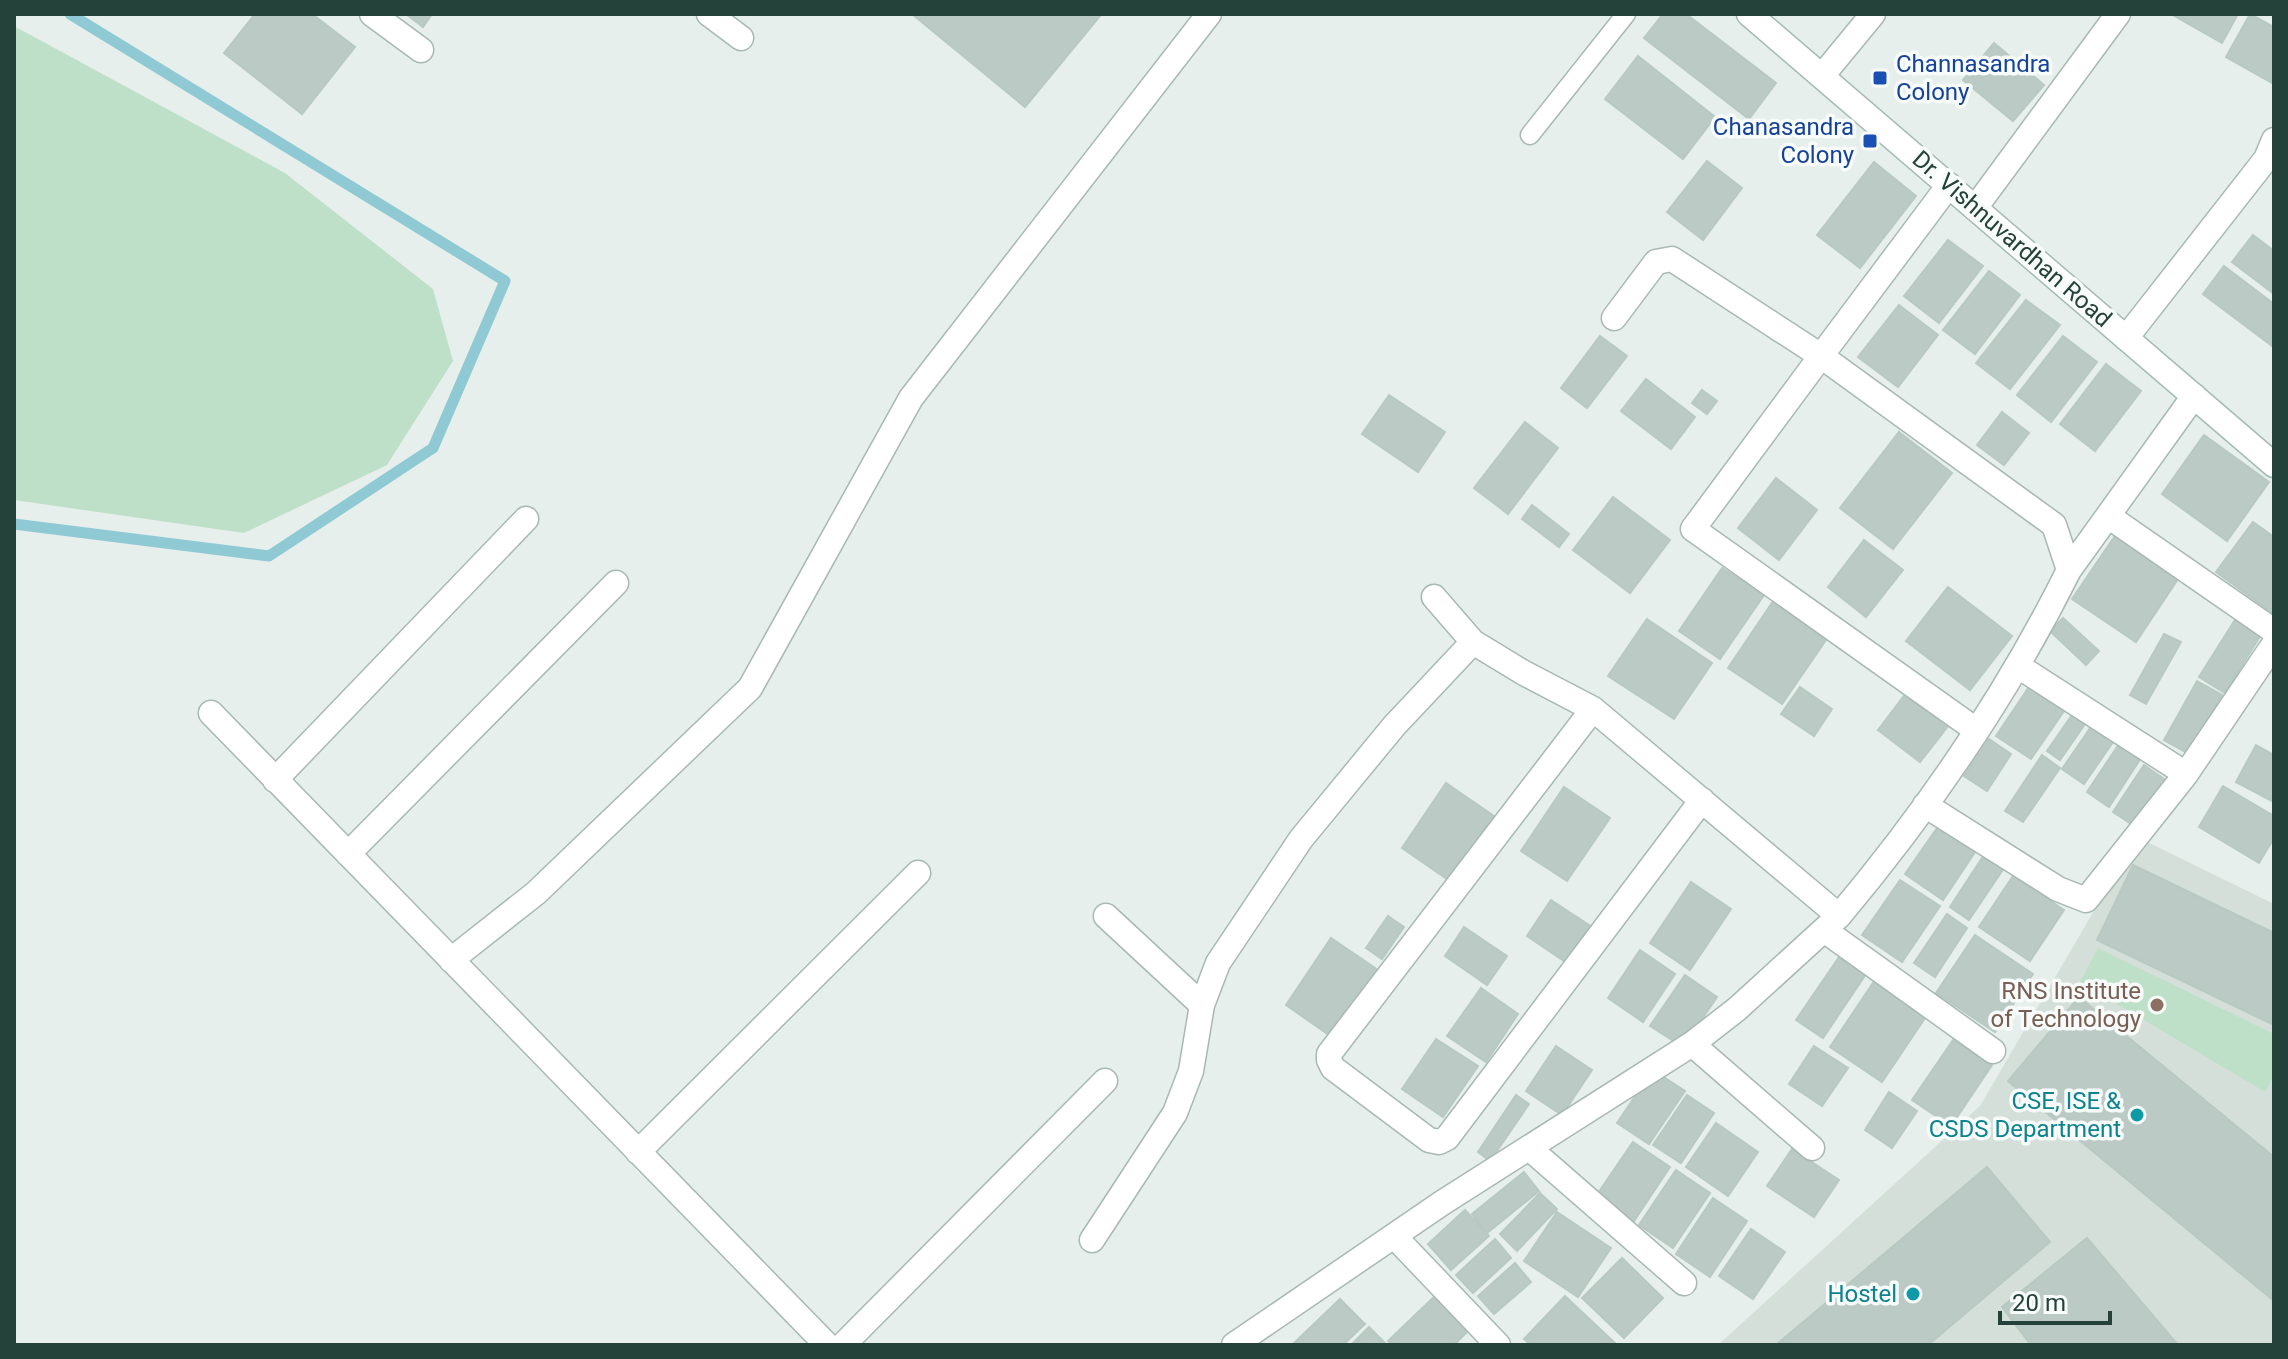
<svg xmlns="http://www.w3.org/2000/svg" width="2288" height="1359" font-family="Roboto,sans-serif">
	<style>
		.built { fill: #d4dfda }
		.green { fill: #bfe0c8 }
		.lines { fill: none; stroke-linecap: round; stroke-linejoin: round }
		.stream { stroke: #8ec9d4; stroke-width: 11 }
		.building { fill: #bbcac4; stroke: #b8c9c2; stroke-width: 2 }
		.service-casing { stroke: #a8b8b2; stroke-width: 21 }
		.minor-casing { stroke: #a8b8b2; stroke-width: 27 }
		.secondary-casing { stroke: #a4bbb3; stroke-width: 27 }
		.service { stroke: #fff; stroke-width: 18 }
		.minor { stroke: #fff; stroke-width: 24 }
		.secondary { stroke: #fff; stroke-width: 24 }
		.transit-dot { fill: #1a4fb4; stroke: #f7fbf9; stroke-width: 3 }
		.education-dot { fill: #8d6e63; stroke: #f7fbf9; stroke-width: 3 }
		.culture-dot { fill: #0f9aa8; stroke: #f7fbf9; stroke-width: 3 }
		.labels { text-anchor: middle; stroke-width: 7; stroke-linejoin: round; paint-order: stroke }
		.transit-label { font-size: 24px; fill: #164399; stroke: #f7fbf9; text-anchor: start }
		.street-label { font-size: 24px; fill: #24423a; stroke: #f7fbf9 }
		.education-label { font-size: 24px; fill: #785e54; stroke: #f7fbf9; text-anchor: end }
		.culture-label { font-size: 24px; fill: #0d838f; stroke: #f7fbf9; text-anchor: end }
	</style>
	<rect width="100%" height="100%" fill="#e6efeb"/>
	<!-- built -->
	<path class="built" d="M2137,837L2274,904V1345H1718L1980,1106Z"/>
	<!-- green -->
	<path class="green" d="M14,26L285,173L433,289L453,361L387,465L244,533L14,500Z
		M2098,948L2274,1034V1075L2265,1092L2080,982Z"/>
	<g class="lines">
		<!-- stream -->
		<path class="stream" d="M14,524L269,556L433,448L505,281L70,14"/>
	</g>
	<!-- building -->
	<path class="building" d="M255,14H312L355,47L302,114L224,53Z
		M406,14H432L423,27Z
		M912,14H1097L1100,16L1025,107Z
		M1663,14H1686L1776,83L1749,119L1644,38Z
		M2171,14H2238L2222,43Z
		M2250,14L2274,27V84L2226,57Z
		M1994,43L2044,85L2013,121L1963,80Z
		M1638,56L1715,117L1683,159L1605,99Z
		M1707,161L1742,188L1703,240L1667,212Z
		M1874,162L1916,196L1860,268L1817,235Z
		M2253,235L2274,251V294L2232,262Z
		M1948,240L1983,266L1939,323L1904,296Z
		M2224,266L2274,304V344L2272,346L2203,294Z
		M1989,271L2020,295L1975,354L1943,330Z
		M2026,300L2060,325L2010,389L1976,363Z
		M1899,305L1938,335L1898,387L1858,357Z
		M1600,336L1627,356L1587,408L1561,388Z
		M2063,336L2097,362L2051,422L2017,395Z
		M2106,364L2141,391L2095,451L2060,424Z
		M1646,379L1695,417L1671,449L1621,411Z
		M1702,390L1717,401L1707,414L1692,403Z
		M1389,395L1445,432L1418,472L1362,434Z
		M2002,412L2029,433L2004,465L1977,445Z
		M1525,422L1558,448L1508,514L1474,488Z
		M1899,432L1952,473L1893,549L1840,508Z
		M2204,435L2269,482L2227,541L2162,494Z
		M1776,478L1817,510L1779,560L1738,528Z
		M1613,497L1670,540L1630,593L1573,550Z
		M1532,505L1569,534L1559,547L1522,519Z
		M2253,522L2274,537V614L2216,572Z
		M2117,533L2180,576L2136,642L2072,599Z
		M1864,540L1903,570L1866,617L1828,587Z
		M1722,568L1764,595L1720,659L1679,631Z
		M1948,587L2012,636L1970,690L1906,641Z
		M1774,600L1828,637L1782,704L1728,668Z
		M2240,612L2265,628L2225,693L2199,677Z
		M2063,618L2099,651L2086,665L2050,631Z
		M1647,619L1712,663L1674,719L1608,676Z
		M2164,634L2181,642L2146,704L2130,695Z
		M2197,681L2222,695L2189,754L2164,740Z
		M1800,687L1832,709L1814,736L1781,714Z
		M2029,687L2064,711L2031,759L1996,736Z
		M1907,692L1949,725L1920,762L1878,730Z
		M2072,715L2085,724L2060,760L2047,751Z
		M2091,727L2113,742L2084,784L2062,769Z
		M1989,739L2011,754L1987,791L1964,776Z
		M2119,744L2141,758L2109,807L2087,792Z
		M2256,745L2274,755V802L2236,782Z
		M2042,755L2060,768L2023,822L2005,811Z
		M2144,765L2167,781L2136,827L2113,812Z
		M1446,783L1494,816L1450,881L1402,848Z
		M2223,786L2274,816V838L2259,863L2199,827Z
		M1564,787L1610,818L1567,881L1521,851Z
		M1940,824L1977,849L1943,900L1905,874Z
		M1984,855L2004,868L1969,920L1950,907Z
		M2133,865L2274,933V1025L2097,940Z
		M2013,876L2064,910L2030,961L1979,927Z
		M1900,880L1940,906L1902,962L1862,935Z
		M1691,882L1731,909L1690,970L1650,943Z
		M1551,900L1595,929L1570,965L1527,936Z
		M1947,914L1967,928L1935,977L1914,963Z
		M1388,916L1404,927L1382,959L1366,948Z
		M1464,927L1507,956L1487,985L1445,956Z
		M1975,935L2033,974L1995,1032L1936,993Z
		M1331,938L1378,970L1332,1037L1286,1005Z
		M1640,950L1675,974L1643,1022L1608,998Z
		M1839,957L1866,974L1823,1038L1796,1020Z
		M1685,975L1717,997L1683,1047L1650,1026Z
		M1875,980L1927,1015L1882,1082L1830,1047Z
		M1481,988L1518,1014L1486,1062L1447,1036Z
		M2079,997L2274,1157V1301L2008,1081Z
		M1436,1039L1478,1066L1443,1117L1402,1089Z
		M1953,1040L1992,1065L1951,1126L1912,1100Z
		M1556,1046L1592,1070L1562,1115L1526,1091Z
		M1814,1046L1848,1068L1822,1106L1789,1084Z
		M1653,1070L1685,1091L1649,1144L1617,1123Z
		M1889,1092L1917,1111L1892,1148L1865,1130Z
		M1516,1095L1529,1104L1490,1161L1478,1152Z
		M1687,1095L1714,1113L1681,1163L1653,1145Z
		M1716,1123L1758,1152L1728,1196L1686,1167Z
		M1633,1142L1670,1167L1632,1224L1594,1199Z
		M1792,1149L1839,1180L1814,1217L1767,1186Z
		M1987,1167L2050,1242L1928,1345H1776Z
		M1676,1170L1710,1193L1673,1248L1639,1225Z
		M1524,1172L1539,1191L1487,1233L1472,1214Z
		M1540,1193L1557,1209L1517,1251L1500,1234Z
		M1713,1198L1747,1221L1710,1277L1676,1254Z
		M1465,1210L1489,1236L1451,1270L1428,1244Z
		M1557,1212L1611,1248L1578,1297L1524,1261Z
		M1751,1229L1785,1252L1753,1299L1719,1276Z
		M2087,1238L2178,1345H2031L2002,1307Z
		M1495,1239L1511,1258L1473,1293L1456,1275Z
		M1622,1258L1663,1298L1624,1338L1582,1298Z
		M1515,1263L1531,1282L1494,1314L1478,1296Z
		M1435,1296L1469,1330L1454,1345H1392L1388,1341Z
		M1565,1296L1617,1345H1531L1524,1339Z
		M1340,1299L1365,1324L1343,1345H1292Z
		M1369,1327L1387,1345H1351Z"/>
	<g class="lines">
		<defs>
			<path id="service" d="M1530,135L1626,14"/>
			<path id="minor" d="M372,14L421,50
				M709,14L741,38
				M1822,76L1873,14
				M1975,208L2118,14
				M1614,318L1656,262L1672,259L1821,356L1693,529L1976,730
				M2126,338L2266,159L2274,140
				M2108,516L2274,631
				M2069,570L2194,396
				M1434,597L1473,642L1524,673L1593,709
				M2018,666L2186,774
				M211,713L827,1345
				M275,780L526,519
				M1702,800L1447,1138L1439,1142L1429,1140L1333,1068L1329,1060V1054L1593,709L1839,916C1928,810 2008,693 2069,570L2054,525L1821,356L1949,185
				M1925,805L2058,889L2086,900L2186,774L2274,644
				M348,854L616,583
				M1106,916L1202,1005
				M1824,930L1993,1051
				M451,960L536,893L750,688L911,398L1209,14
				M1692,1044L1812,1148
				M1529,1148L1684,1283
				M638,1152L918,873
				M1394,1236L1498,1345
				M1092,1240L1175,1113L1191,1071L1202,1005L1218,963L1301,839L1394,726L1473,642
				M843,1345L1105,1081
				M1234,1345L1442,1203L1692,1044L1737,1009L1839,916"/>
			<path id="secondary" d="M1749,14L2274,465"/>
		</defs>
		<!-- service casing -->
		<use href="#service" class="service-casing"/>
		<!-- minor casing -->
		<use href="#minor" class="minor-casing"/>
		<!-- secondary casing -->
		<use href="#secondary" class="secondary-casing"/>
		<!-- service -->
		<use href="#service" class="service"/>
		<!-- minor -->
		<use href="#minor" class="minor"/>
		<!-- secondary -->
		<use href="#secondary" class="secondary"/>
	</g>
	<!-- markers -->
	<g class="transit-dot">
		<rect x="1872" y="70" width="16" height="16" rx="4"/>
		<rect x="1862" y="133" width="16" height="16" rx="4"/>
	</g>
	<circle class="education-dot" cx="2157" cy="1005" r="8"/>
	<g class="culture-dot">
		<circle cx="2137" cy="1115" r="8"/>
		<circle cx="1913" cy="1294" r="8"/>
	</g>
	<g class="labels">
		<!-- transit labels -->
		<g class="transit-label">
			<text x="1896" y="72">Channasandra<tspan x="1896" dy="28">Colony</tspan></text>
			<text x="1854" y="135" text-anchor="end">Chanasandra<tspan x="1854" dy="28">Colony</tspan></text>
		</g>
		<!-- street labels -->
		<g class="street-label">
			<text transform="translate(2012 239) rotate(41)" y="8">Dr. Vishnuvardhan Road</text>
		</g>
		<!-- education labels -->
		<g class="education-label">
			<text x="2141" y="999">RNS Institute<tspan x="2141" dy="28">of Technology</tspan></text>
		</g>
		<!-- culture labels -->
		<g class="culture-label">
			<text x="2121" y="1109">CSE, ISE &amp;<tspan x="2121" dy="28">CSDS Department</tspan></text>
			<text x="1897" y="1302">Hostel</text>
		</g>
	</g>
	<!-- border -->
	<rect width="2288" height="1359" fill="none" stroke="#24423a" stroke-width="32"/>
	<!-- scale -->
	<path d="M2000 1311v12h110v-12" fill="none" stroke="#24423a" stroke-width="4"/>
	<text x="2012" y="1311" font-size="24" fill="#24423a" stroke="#f7fbf9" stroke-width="6" paint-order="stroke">20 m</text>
</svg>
